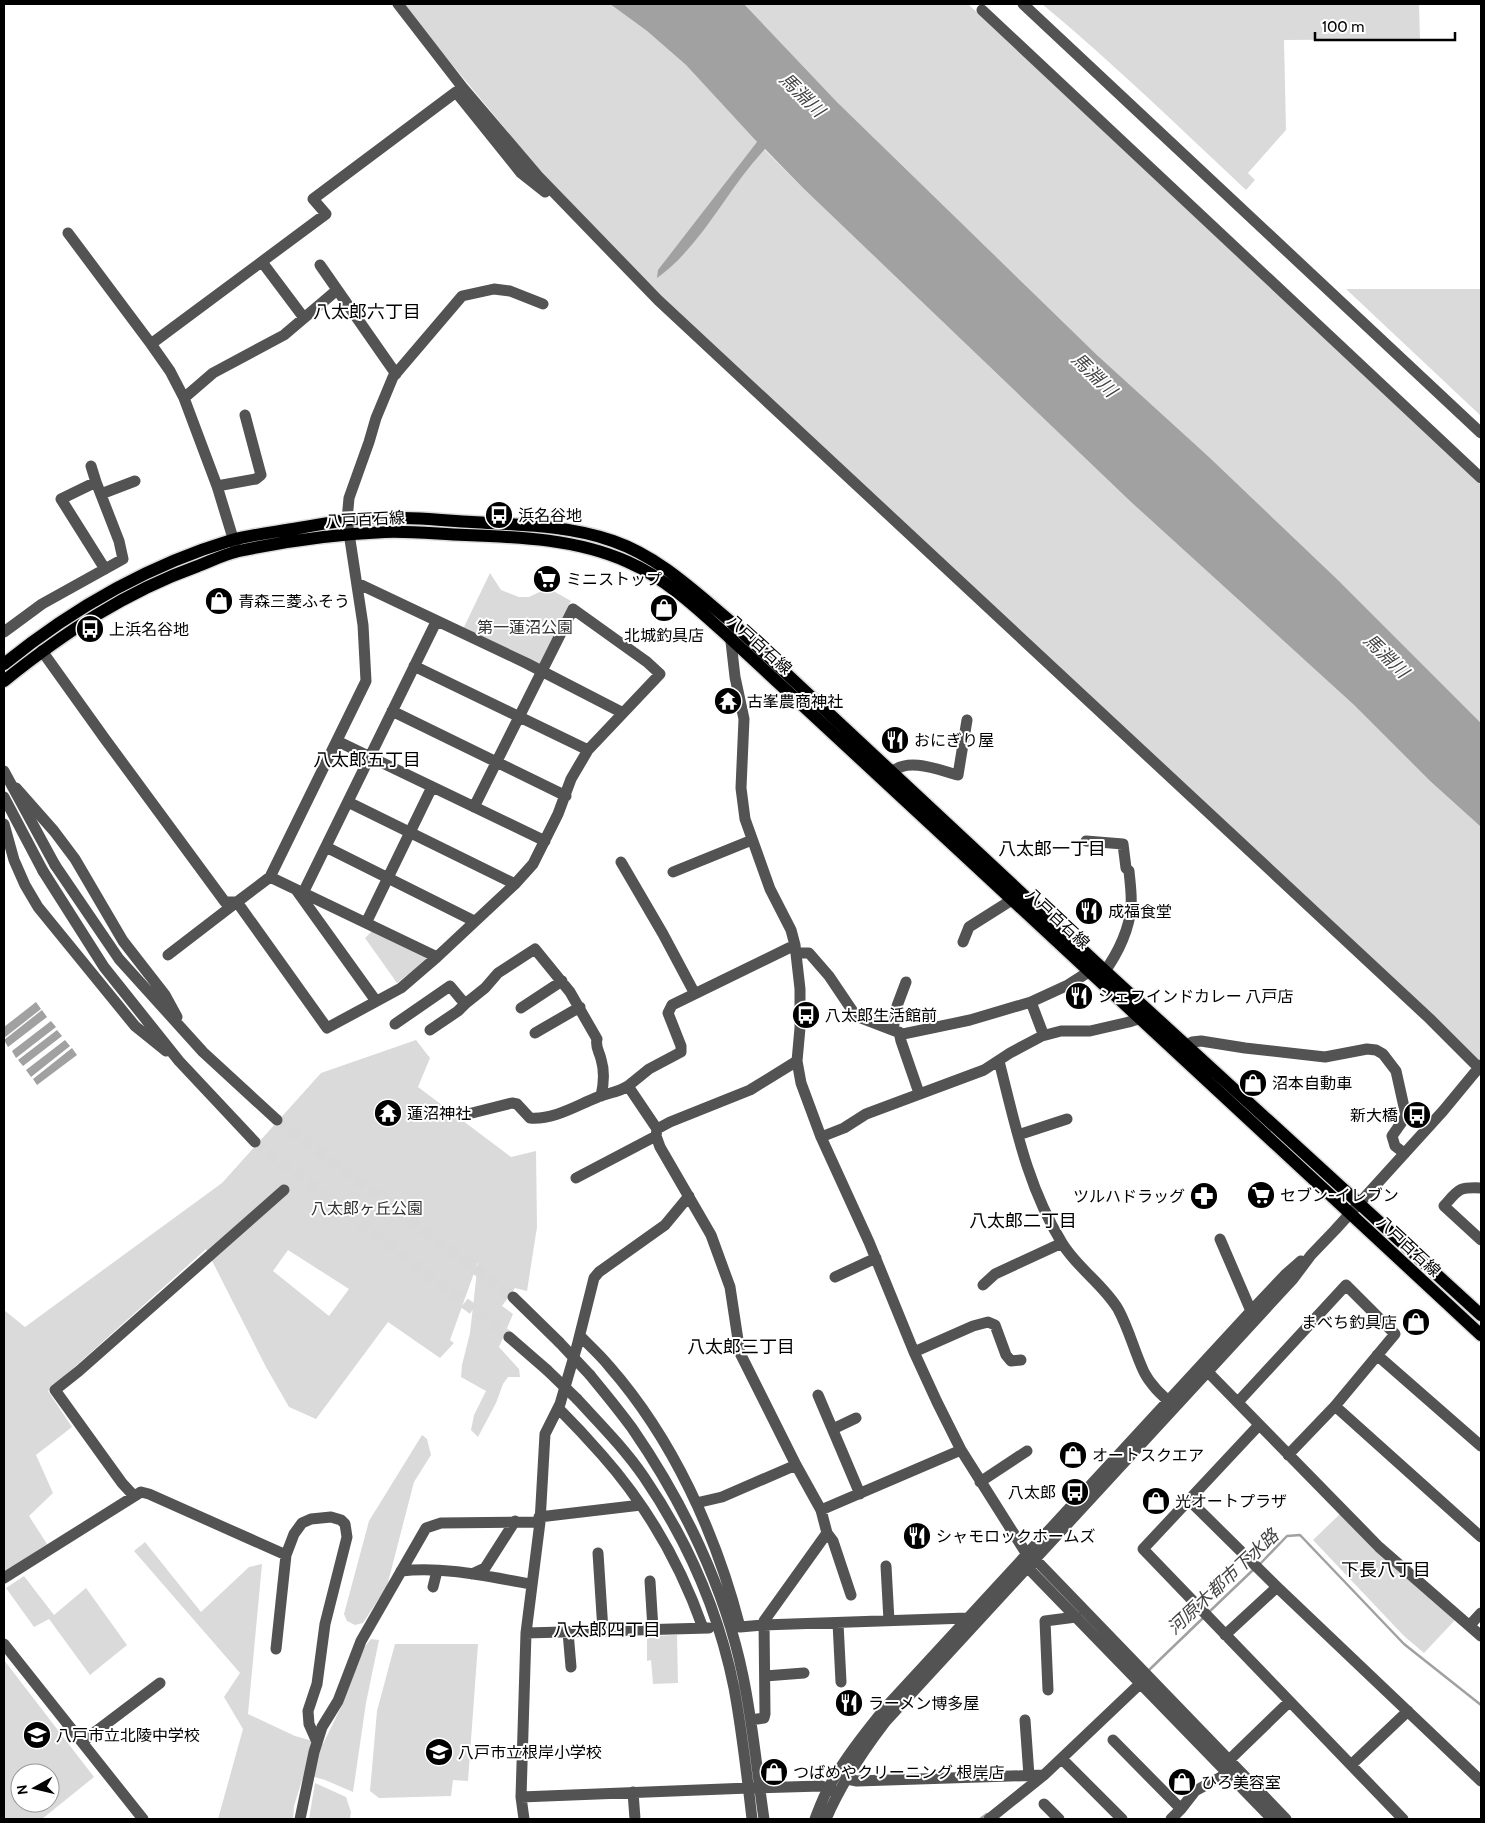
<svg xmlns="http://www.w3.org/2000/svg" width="1485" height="1823" font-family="Cabin,'Noto Sans JP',sans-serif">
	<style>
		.green { fill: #dadada; fill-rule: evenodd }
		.water { fill: #a1a1a1 }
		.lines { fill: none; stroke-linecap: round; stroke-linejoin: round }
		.stream { stroke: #a1a1a1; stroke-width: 2.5 }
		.minor-tunnel { stroke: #d9d9d9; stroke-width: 11; stroke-dasharray: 11 5.5; stroke-linecap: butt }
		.major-casing { stroke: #dbdbdb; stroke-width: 15 }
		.minor { stroke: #535353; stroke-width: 11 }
		.major { stroke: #000; stroke-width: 12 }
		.minor-bridge { stroke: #535353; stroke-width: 11 }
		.labels { text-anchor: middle; stroke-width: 4; stroke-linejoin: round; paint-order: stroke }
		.poi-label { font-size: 16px; fill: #000; stroke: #fff; text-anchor: start }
		.street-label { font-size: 16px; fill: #000; stroke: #fff }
		.park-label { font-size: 16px; fill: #313131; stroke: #fff }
		.water-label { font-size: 18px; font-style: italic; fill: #424242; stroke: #fff }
		.neighbourhood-label { font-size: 18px; fill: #000; stroke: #fff }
	</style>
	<rect width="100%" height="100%" fill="#fff"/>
	<!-- green -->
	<path class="green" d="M404,4H610L647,31L686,65L757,142L803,188L1131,502L1354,705L1430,781L1481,827V1063L650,286L537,167L416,21Z
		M744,4H968L1481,485V723L1339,581L1209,457L1097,355L837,102Z
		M1042,4H1419L1420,39L1284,40L1286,130L1248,173L1255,180L1246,190C1179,127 1113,63 1042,4Z
		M1346,289H1481V416Z
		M490,573L501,590L519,597H529L548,588L571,601L540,663L534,664L463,629Z
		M372,931L425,956L426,960L397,983L365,938Z
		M416,1040L430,1058L418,1087L511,1157L536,1151L537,1227L527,1291L515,1288L502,1306L513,1314L499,1347L519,1369L520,1377H508L503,1384L496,1403L478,1437L471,1430L474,1415L486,1391L461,1377L462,1365L470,1333L478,1262L450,1340L454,1343L440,1358L388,1322L316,1419L289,1407L266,1367L206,1249L48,1391L72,1427L36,1455L53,1493L29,1516L47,1544L4,1573V1310L25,1327L222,1183L321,1073ZM288,1250L349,1289L329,1316L273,1271Z
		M422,1435L427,1439L431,1455L414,1482L387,1586L363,1623L355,1625L347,1621L344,1614L369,1521Z
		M1340,1514L1456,1619L1424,1653L1404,1636L1313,1540Z
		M145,1542L201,1612L249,1567L262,1564L248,1714L295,1736L323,1744L343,1703L362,1650L371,1639L379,1640L366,1703L353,1792L325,1780L304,1774L294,1806L293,1819H218L243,1729L224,1697L240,1673L134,1551Z
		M24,1576L54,1615L86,1588L127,1645L90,1675L49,1619L34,1627L6,1588Z
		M677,1635L678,1683L653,1684L651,1660L647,1661V1636Z
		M395,1644H478L468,1781L453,1780L451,1796L379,1798L370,1791L377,1711Z
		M4,1660L94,1777L42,1819H4ZM20,1773H50V1803H20Z
		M315,1783L346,1797L351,1812L350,1819H309Z"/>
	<!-- water -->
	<path class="water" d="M610,4H744L837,102L1097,355L1209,457L1339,581L1481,723V827L1430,781L1354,705L1131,502L803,188L765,149C727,189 702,246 657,278L658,270L757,142L686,65L647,31Z
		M36,1002L41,1009L4,1038V1027Z
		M42,1010L47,1017L8,1047L4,1040Z
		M51,1021L56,1027L16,1058L12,1051Z
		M57,1030L62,1036L23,1066L18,1060Z
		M65,1040L70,1046L31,1077L26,1070Z
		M72,1048L77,1055L37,1085L33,1079Z"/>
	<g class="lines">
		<!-- stream -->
		<path class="stream" d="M1260,1564L1287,1536L1300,1535L1404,1644L1481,1705
			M1209,1612L1254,1569
			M1148,1671L1203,1618
			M980,1819L987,1814"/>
		<!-- minor-tunnel -->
		<path class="minor-tunnel" d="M277,1120L513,1297
			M255,1142L509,1337"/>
		<defs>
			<path id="major" d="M4,664C72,609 148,565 232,540C254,534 277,532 299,528C321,524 343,520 365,518C400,516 438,520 472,522C519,525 568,525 613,541C659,557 694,591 730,621L1105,971L1481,1315
				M4,681C64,633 125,592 198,566C211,561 225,554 239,551C286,541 337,534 385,532C411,531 438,534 465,535C520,537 577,539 628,562C667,579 699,610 730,638L1481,1335"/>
		</defs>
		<!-- major casing -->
		<use href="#major" class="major-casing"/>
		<!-- minor -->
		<path class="minor" d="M398,4L463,88L538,176L658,300L1430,1019L1481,1070
			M1023,4L1481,433
			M982,10L1481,478
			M68,233L151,344L170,371L184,398L217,486L236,548
			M262,262L304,318
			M320,265L396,374
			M151,344L326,214L313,199L456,92L521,173L545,192
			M184,398L213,373L284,335L337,290
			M91,466L96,482
			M217,486L256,479L261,475L245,415
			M101,494L135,481
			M357,583L526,663L623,713
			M4,632L42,604L123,559L119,541L96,482L61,499L105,569
			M730,633L735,677L744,719L741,788L745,819L770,889L791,930L795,945L800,989V1028L797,1061L801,1083L821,1137L869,1242L914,1352L937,1402L961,1450L1026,1553L1035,1559L1286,1819
			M42,651L105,739L225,902H237L270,877L366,681L363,625L347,520L349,498L369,442L376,418L393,377L462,296L494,289L510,291L543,304
			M414,666L588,750
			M392,711L566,796
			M337,741L545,841
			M892,772C908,757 939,770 958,775L967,720
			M16,788L54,831L75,859L123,941L165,995L177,1017
			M348,802L515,884
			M4,824L14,860L25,885L38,907L135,1026L166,1051
			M1086,841L1123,844L1126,868L1129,871C1130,882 1132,895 1131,906C1130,928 1118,953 1105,971
			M326,847L474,921
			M621,862L663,934L695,994
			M55,865L119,959L203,1052L277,1120
			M43,871L104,967L179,1061L255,1142
			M673,872L752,840
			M270,877L437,957
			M297,891L376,1001
			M303,893L436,622
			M366,923L432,787
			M963,942L969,927L1007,903L1012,898
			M796,953H809L829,976L856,1016L903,1034L970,1020L1031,1002L1068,985L1090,971
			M168,955L237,902L327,1028L401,988L437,957L515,884L533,864L558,814L571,779L588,750L660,674L647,662L573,609L474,807
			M521,1008L562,981
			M395,1024L450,986L465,1004
			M430,1030L458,1011L465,1004L485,988L498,973L535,949L570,992L597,1039C595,1047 599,1051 601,1059C605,1072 604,1083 601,1096
			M893,1030L897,1006L906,982
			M899,1032L901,1041L919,1093
			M535,1033L580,1007
			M1042,1036L1061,1031H1090L1129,1022L1141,1018
			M1187,1046L1192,1042L1201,1041L1245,1048L1325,1057L1367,1049L1376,1050L1383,1054L1396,1071L1406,1116L1392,1136L1395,1146L1404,1153
			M797,1061L750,1090L670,1122L657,1129L656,1136L660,1147L711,1235L730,1287L740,1353L796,1465L821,1510L961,1450
			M999,1061C1015,1124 1027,1186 1062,1243C1077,1268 1103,1284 1118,1309C1129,1329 1134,1351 1144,1372C1151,1386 1163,1396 1174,1406
			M628,1086L649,1069L681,1052V1046L668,1013L672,1005L795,945
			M464,1115L512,1103L517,1104L530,1118C554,1120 577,1105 598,1097C610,1092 617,1093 628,1086L657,1129
			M1018,1135L1067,1119
			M821,1137L844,1128L866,1114L984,1070L1010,1053L1042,1036V1031L1031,1002
			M576,1178L656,1136
			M1481,1188C1458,1187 1459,1189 1444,1206L1481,1240
			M1220,1239L1251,1311
			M835,1277L876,1258
			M983,1285L995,1274L1062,1243
			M513,1297L559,1342
			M580,1336C590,1346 600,1355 609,1366C673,1439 716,1534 740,1627L763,1625L967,1618
			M509,1337L547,1370
			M914,1352L973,1326L988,1322L995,1325L1006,1355L1011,1361L1021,1360
			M1377,1355L1481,1446
			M1204,1368L1379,1547L1481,1636
			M590,1375C604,1392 619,1410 632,1428C683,1502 725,1588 743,1676C753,1724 757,1772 764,1819
			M818,1395L860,1494
			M577,1399C600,1424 625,1449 644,1477C687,1540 719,1613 734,1688C742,1731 747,1775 752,1819
			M1238,1402L1346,1285L1395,1334L1335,1406L1288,1455
			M1335,1406L1481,1537
			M558,1408C573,1423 588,1439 602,1455C648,1507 680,1563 703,1628
			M1259,1425L1143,1549L1403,1819
			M833,1429L856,1418
			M980,1482L1027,1451
			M134,1496L122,1483L55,1390L79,1371L284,1190
			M1190,1501L1277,1587L1481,1781
			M696,1503L722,1497L796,1465
			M539,1517L641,1505
			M827,1533L833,1541L851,1595
			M598,1553L603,1631
			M1027,1562L1028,1568L1272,1819
			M886,1566L889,1621
			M401,1571C445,1566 489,1577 531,1584
			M472,1574L485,1568L515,1521
			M4,1578L141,1492L149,1494L286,1555
			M650,1581L653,1629
			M433,1587L437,1571
			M838,1623L841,1682
			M1470,1625L1481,1613
			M568,1632L571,1667
			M526,1633L709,1628
			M1225,1635L1277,1587
			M4,1644L143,1819
			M276,1649L286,1555L294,1534L302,1523L311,1519L331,1517L341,1520L345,1524L347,1537L325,1624L317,1684L308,1711L309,1724L317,1742
			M765,1676L804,1673
			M1048,1690L1045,1621L1076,1617
			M751,1720L764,1718L765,1714L764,1621L827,1533L821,1510
			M1025,1720L1029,1776
			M1113,1740L1181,1809
			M82,1742L160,1683
			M1062,1759L1122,1819
			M1224,1765L1289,1702
			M1351,1765L1408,1711
			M847,1779L857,1781L1044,1775
			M633,1792L635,1819
			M521,1797L749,1788L821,1786L834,1791
			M1044,1804L1059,1819
			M300,1819L314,1752L322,1727L338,1701L361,1641L426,1528L441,1523L540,1522
			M524,1819L521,1797L526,1633L540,1522L545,1434L560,1404L577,1346L594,1278L599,1272L665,1225L689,1196
			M815,1819C819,1809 823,1797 829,1787C845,1758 865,1733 886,1707L1251,1311L1285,1275L1301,1261
			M826,1819C841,1784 863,1751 886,1721L1293,1279L1311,1255L1335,1230L1443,1111L1481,1065
			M989,1819L1044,1775L1145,1679
			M1171,1819L1181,1809L1195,1791L1221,1777L1226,1773"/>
		<!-- major -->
		<use href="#major" class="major"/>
		<!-- minor-bridge -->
		<path class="minor-bridge" d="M4,771L55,865
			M4,797L43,871
			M559,1342L590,1375
			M547,1370L577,1399"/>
	</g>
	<!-- icons -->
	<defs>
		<symbol id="bus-disc" viewBox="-11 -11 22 22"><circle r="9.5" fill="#000" stroke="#fff"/><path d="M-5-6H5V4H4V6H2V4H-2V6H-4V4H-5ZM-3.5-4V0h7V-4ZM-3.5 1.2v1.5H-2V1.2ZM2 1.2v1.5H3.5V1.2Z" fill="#fff"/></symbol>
		<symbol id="supermarket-disc" viewBox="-11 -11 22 22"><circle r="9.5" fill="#000" stroke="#fff"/><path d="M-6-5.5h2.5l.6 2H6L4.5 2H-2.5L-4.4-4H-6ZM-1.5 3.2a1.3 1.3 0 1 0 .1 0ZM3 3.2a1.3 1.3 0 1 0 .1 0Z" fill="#fff"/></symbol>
		<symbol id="shop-disc" viewBox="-11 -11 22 22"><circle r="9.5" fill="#000" stroke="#fff"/><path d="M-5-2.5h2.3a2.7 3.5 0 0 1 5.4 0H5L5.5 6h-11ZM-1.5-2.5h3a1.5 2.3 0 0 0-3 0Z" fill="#fff"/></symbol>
		<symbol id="temple-disc" viewBox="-11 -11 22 22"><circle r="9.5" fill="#000" stroke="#fff"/><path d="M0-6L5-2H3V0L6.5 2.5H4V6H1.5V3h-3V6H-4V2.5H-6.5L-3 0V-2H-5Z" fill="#fff"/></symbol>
		<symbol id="restaurant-disc" viewBox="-11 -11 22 22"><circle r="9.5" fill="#000" stroke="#fff"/><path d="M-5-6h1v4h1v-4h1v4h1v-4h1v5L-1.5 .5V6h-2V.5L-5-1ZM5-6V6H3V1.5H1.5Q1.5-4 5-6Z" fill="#fff"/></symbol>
		<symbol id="pharmacy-disc" viewBox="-11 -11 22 22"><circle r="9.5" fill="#000" stroke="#fff"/><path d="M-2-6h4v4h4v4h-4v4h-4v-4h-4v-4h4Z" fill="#fff"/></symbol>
		<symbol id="school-disc" viewBox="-11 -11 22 22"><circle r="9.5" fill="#000" stroke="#fff"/><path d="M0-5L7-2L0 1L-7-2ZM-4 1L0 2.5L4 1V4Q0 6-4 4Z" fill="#fff"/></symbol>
	</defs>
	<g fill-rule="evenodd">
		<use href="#bus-disc" x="483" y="499" width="32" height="32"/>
		<use href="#supermarket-disc" x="531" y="563" width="32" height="32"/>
		<use href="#shop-disc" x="203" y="585" width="32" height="32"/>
		<use href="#shop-disc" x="648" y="592" width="32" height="32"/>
		<use href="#bus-disc" x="74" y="613" width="32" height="32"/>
		<use href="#temple-disc" x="712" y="685" width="32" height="32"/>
		<use href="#restaurant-disc" x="879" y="724" width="32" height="32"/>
		<use href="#restaurant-disc" x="1073" y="895" width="32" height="32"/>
		<use href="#restaurant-disc" x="1063" y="980" width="32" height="32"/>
		<use href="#bus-disc" x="790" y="999" width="32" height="32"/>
		<use href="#shop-disc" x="1237" y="1067" width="32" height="32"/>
		<use href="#temple-disc" x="372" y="1097" width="32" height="32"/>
		<use href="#bus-disc" x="1401" y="1099" width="32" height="32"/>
		<use href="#supermarket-disc" x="1245" y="1179" width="32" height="32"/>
		<use href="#pharmacy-disc" x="1188" y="1180" width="32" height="32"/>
		<use href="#shop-disc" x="1400" y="1306" width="32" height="32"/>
		<use href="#shop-disc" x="1057" y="1439" width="32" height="32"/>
		<use href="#bus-disc" x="1059" y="1476" width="32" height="32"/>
		<use href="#shop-disc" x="1140" y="1485" width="32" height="32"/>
		<use href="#restaurant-disc" x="901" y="1520" width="32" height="32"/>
		<use href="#restaurant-disc" x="833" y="1687" width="32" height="32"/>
		<use href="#school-disc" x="21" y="1719" width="32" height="32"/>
		<use href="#school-disc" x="423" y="1736" width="32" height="32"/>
		<use href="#shop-disc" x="758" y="1756" width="32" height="32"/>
		<use href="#shop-disc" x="1166" y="1766" width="32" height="32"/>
	</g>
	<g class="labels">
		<!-- poi labels -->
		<g class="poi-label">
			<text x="518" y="521">浜名谷地</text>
			<text x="566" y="585">ミニストップ</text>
			<text x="238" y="607">青森三菱ふそう</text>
			<text x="109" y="635">上浜名谷地</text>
			<text x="664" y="641" text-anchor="middle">北城釣具店</text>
			<text x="747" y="707">古峯農商神社</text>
			<text x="914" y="746">おにぎり屋</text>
			<text x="1108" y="917">成福食堂</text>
			<text x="1098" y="1002">シェフインドカレー 八戸店</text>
			<text x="825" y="1021">八太郎生活館前</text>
			<text x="1272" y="1089">沼本自動車</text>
			<text x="407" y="1119">蓮沼神社</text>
			<text x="1398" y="1121" text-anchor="end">新大橋</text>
			<text x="1280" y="1201">セブン-イレブン</text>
			<text x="1185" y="1202" text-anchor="end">ツルハドラッグ</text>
			<text x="1397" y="1328" text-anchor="end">まべち釣具店</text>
			<text x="1092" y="1461">オートスクエア</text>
			<text x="1056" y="1498" text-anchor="end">八太郎</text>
			<text x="1175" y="1507">光オートプラザ</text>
			<text x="936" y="1542">シャモロックホームズ</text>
			<text x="868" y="1709">ラーメン博多屋</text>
			<text x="56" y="1741">八戸市立北陵中学校</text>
			<text x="458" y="1758">八戸市立根岸小学校</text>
			<text x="793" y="1778">つばめやクリーニング 根岸店</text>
			<text x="1201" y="1788">ひろ美容室</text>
		</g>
		<!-- street labels -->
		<g class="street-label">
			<text transform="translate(365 519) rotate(-3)" y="6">八戸百石線</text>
			<text transform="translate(760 644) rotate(42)" y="6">八戸百石線</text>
			<text transform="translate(1058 918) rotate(43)" y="6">八戸百石線</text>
			<text transform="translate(1409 1246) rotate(43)" y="6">八戸百石線</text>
		</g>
		<!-- park labels -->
		<g class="park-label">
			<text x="525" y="633">第一蓮沼公園</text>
			<text x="367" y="1214">八太郎ヶ丘公園</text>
		</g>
		<!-- water labels -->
		<g class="water-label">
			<text transform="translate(802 95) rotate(44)" y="6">馬淵川</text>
			<text transform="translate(1094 375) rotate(44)" y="6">馬淵川</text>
			<text transform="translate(1386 656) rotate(44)" y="6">馬淵川</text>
			<text transform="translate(1223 1582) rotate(-43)" y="6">河原木都市下水路</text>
		</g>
		<!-- neighbourhood labels -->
		<g class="neighbourhood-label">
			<text x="367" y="318">八太郎六丁目</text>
			<text x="367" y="766">八太郎五丁目</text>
			<text x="1052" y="855">八太郎一丁目</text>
			<text x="1023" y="1227">八太郎二丁目</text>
			<text x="741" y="1353">八太郎三丁目</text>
			<text x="1386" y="1576">下長八丁目</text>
			<text x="607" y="1636">八太郎四丁目</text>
		</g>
	</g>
	<!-- border -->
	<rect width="1485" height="1823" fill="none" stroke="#000000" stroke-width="10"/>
	<!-- north arrow -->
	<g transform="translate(35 1788) rotate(262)"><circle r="24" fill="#ffffff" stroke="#999999"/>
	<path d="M0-4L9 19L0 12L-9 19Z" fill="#000000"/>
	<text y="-8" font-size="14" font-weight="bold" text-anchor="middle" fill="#000000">N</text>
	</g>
	<!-- scale -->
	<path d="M1315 32v8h140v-8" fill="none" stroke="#000000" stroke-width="2.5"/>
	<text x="1322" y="32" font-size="15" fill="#000000" stroke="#ffffff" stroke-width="4" paint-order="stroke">100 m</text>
</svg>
